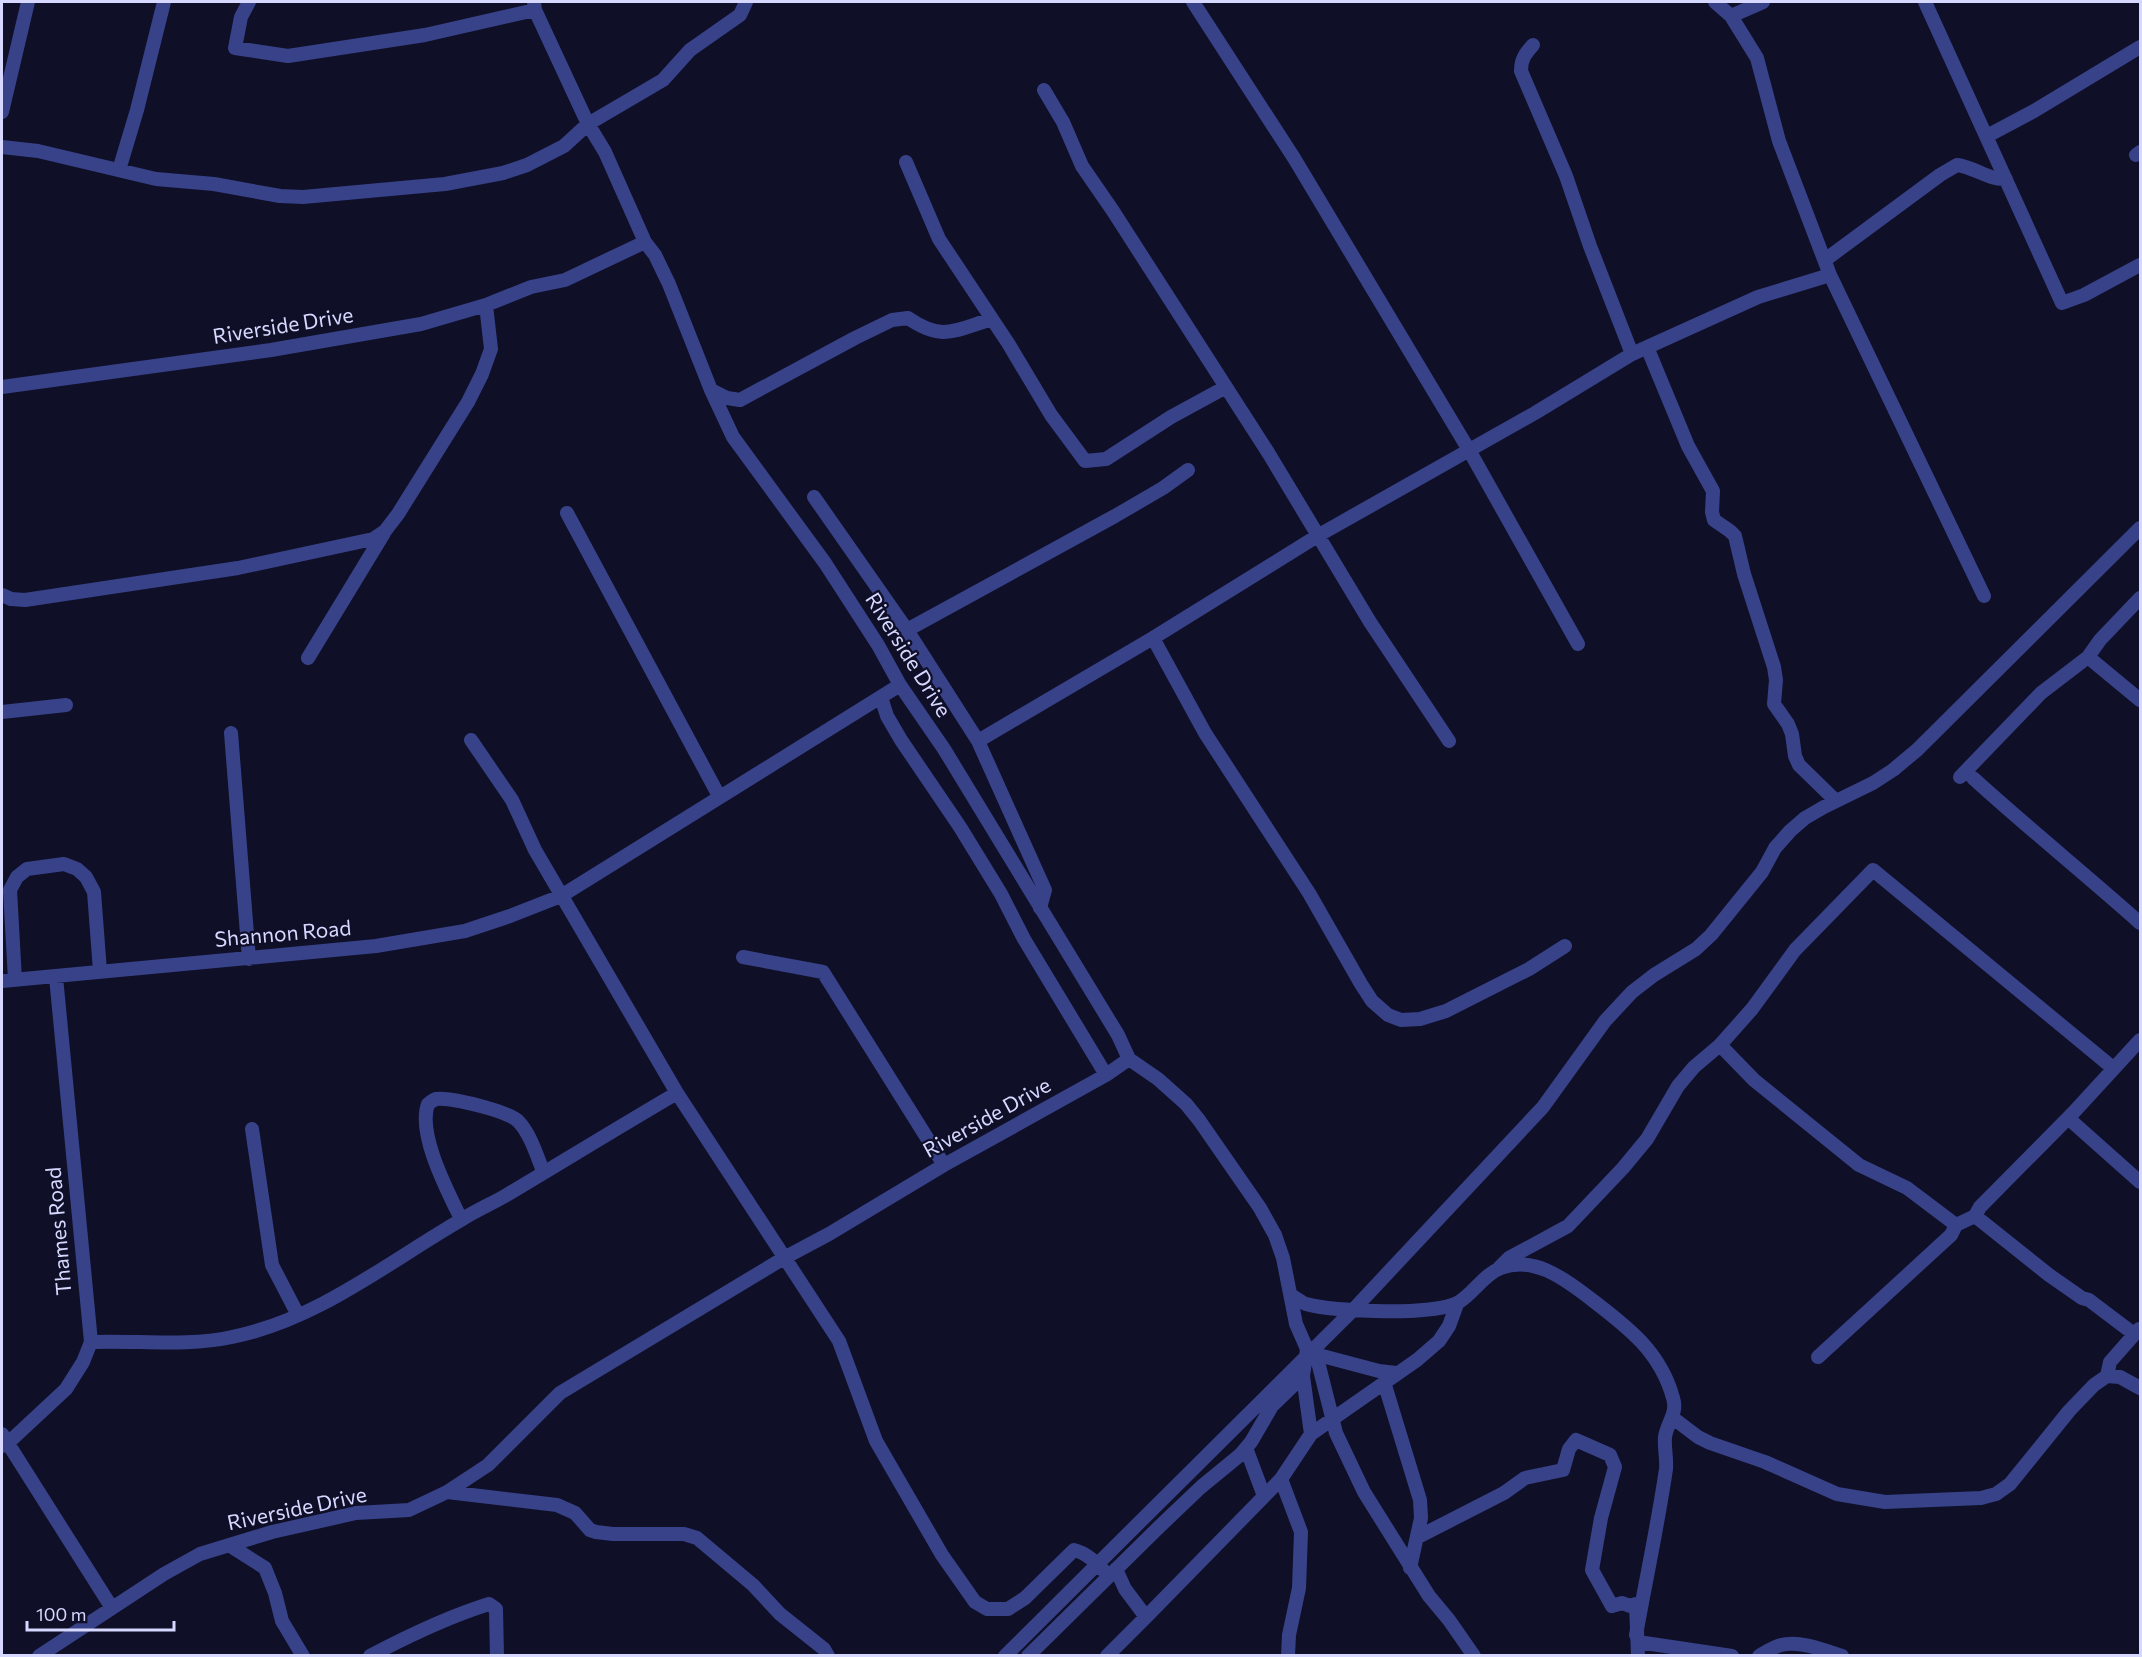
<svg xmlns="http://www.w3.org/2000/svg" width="2142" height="1657" font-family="Commissioner,sans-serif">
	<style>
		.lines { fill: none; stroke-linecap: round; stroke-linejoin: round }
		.minor { stroke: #384289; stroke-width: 14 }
		.labels { text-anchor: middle; stroke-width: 4.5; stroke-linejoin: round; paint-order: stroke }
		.street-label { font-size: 21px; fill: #d6d8ff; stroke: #0f0f28 }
	</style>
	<rect width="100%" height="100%" fill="#0f0f28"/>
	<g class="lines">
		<!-- minor -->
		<path class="minor" d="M249,2L241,17L235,48L288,56L425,35L535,10
			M1193,2L1294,158L1469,450L1578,644
			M1715,2L1731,16L1757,58L1779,141L1830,275L1984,596
			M1925,2L2062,303L2084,295L2140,265
			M1731,16L1763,2
			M1533,45C1525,54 1521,59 1521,71L1566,176L1590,246L1632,354
			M1044,90L1063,122L1082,166L1113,211L1269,454L1370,622L1449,741
			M2,112L28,2
			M1987,136L2034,111L2140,47
			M2,147L38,151L156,179L214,184L280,196L303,197L445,184L503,173L527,165L564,146L588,124L663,80L690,50L740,15L746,2
			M2136,155L2140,152
			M906,162L939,239L1008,343L1051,415L1085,461L1106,459L1171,417L1226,387
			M119,170L137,110L164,2
			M1825,260L1940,175L1957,165C1975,167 1987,180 2006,179
			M1647,347L1688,446L1713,491L1712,512L1714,520L1730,531L1735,536L1744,574L1774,667L1776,680L1774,704L1788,724L1792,734L1795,756L1799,765L1836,801
			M2,387L271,350L421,324L486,305L531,287L565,280L645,242L605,152L588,124L535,10L534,2
			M711,390L727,398L740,400L855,338L892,320L908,318C943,342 955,330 992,319
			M814,497L907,630L978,741L1045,890L1040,908
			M567,513L719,796
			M2,595L11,599L25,600L238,568L373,539L385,531L398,514L468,402L482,374L491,349L486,305
			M907,630L1115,516L1163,488L1188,470
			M1153,638L1205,733L1309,893L1361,984L1372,1001L1388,1015L1401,1020L1420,1019L1446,1011L1529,969L1565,946
			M2088,657L2140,700
			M308,658L384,533
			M881,697L887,716L901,740L960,827L1001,894L1024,939L1106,1075
			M2,712L66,705
			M231,733L249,959
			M471,740L512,800L535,850L677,1093L839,1341L876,1441L942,1555L975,1602L987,1609H1008L1025,1598L1074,1550C1088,1553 1099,1566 1109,1576
			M978,741L1153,638L1319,535L1535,413L1632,354L1758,297L1830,275
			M1960,777L2041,693L2088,657L2100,640L2140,598
			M1973,778C2028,828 2085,874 2140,923
			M743,957L823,972L944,1165
			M15,980L10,890L17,877L27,869L64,864L77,869L86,877L94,892L100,971
			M2,981L376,946L465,931L510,916L561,896L900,685
			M1720,1045L1754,1080L1859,1165L1907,1188L1956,1225
			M1129,1059L1158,1079L1186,1104L1199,1120L1260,1208L1275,1235L1283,1258L1296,1324L1307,1349L1303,1376L1311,1434
			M2068,1118L2140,1182
			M252,1129L272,1265L298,1315
			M1975,1216L2049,1275L2082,1298L2089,1300L2134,1334
			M461,1219C448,1192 417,1134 428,1104C431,1102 433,1100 436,1099C451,1097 507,1111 518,1121C530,1133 537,1156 543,1171
			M1499,1268L1509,1258L1568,1226L1623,1168L1647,1139L1678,1086L1694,1067L1720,1045L1752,1009L1795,950L1873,870L2113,1068
			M1291,1295C1296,1298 1301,1302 1306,1304C1333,1312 1436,1316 1459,1302C1474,1293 1484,1274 1501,1268C1533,1256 1562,1277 1587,1296C1625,1325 1660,1350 1673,1398C1678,1413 1667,1423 1665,1437C1664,1448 1667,1458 1666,1469C1658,1524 1646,1579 1636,1635
			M91,1342C137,1340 186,1347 232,1337C317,1320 387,1263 461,1220C475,1211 491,1204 505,1196C562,1162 619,1127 677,1093
			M1311,1353L1379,1371L1396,1373
			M1316,1354L1336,1433L1364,1492L1429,1596L1449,1620L1474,1656
			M1818,1357L1951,1235L1956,1225L1975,1216L1980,1207L2073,1113L2140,1040
			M2107,1376L2110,1362L2139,1329
			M1384,1382L1420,1500L1421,1518L1410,1568
			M1673,1418L1698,1437L1710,1443L1765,1462L1837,1494L1885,1502L1981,1498L1996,1494L2010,1484L2069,1411L2094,1385L2107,1376L2120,1377L2140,1388
			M2,1434L112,1608
			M2,1446L8,1443L66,1389L83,1362L91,1342L56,977
			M1246,1448L1264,1496
			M1281,1479L1301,1532L1299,1588L1289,1635L1288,1656
			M447,1492L557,1505L575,1513L590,1530L596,1532L613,1534H684L697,1538L753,1585L780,1614L824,1649L828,1656
			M1418,1537L1504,1493L1525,1478L1563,1470L1569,1449L1576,1440L1610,1455L1615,1467L1601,1518L1592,1570L1612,1606L1622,1603L1630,1606L1636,1604L1638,1656
			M229,1545L265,1568L275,1593L282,1621L303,1656
			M1116,1569L1125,1589L1146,1617L1281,1479L1311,1434L1417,1360L1439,1341L1449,1326L1457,1304
			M1638,1642L1732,1656
			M39,1656L164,1574L200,1554L272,1532L356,1513L409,1510L447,1492L488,1465L560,1393L784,1258L829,1234L944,1165L1106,1075L1129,1059L1118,1035L944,749L900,685L878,645L825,563L733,437L711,390L669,284L655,255L645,242
			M370,1656C408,1636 447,1617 489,1604L496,1609L497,1656
			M1005,1656L1353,1310L1543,1107L1605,1021L1632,992L1654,975L1696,949L1711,935L1762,872L1775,848L1790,831L1805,818L1824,807L1873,783L1893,770L1917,750L2140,528
			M1028,1656L1159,1527L1201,1487L1240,1455L1251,1442L1272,1406L1303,1376
			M1107,1656L1146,1617
			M1759,1656C1766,1652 1773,1647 1781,1645C1799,1640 1824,1650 1842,1656"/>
	</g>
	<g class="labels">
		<!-- street labels -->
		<g class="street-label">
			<text transform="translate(283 326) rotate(-9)" y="7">Riverside Drive</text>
			<text transform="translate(908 655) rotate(58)" y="7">Riverside Drive</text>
			<text transform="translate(283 934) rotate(-5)" y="7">Shannon Road</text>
			<text transform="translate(987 1118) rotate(-29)" y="7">Riverside Drive</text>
			<text transform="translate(59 1231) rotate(-95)" y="7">Thames Road</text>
			<text transform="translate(297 1509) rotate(-12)" y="7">Riverside Drive</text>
		</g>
	</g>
	<!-- border -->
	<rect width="2142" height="1657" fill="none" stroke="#d6d8ff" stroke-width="6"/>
	<!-- scale -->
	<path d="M27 1621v9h147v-9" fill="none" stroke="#d6d8ff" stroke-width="3"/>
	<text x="36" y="1621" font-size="18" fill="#d6d8ff" stroke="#0f0f28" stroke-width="4.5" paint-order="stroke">100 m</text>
</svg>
